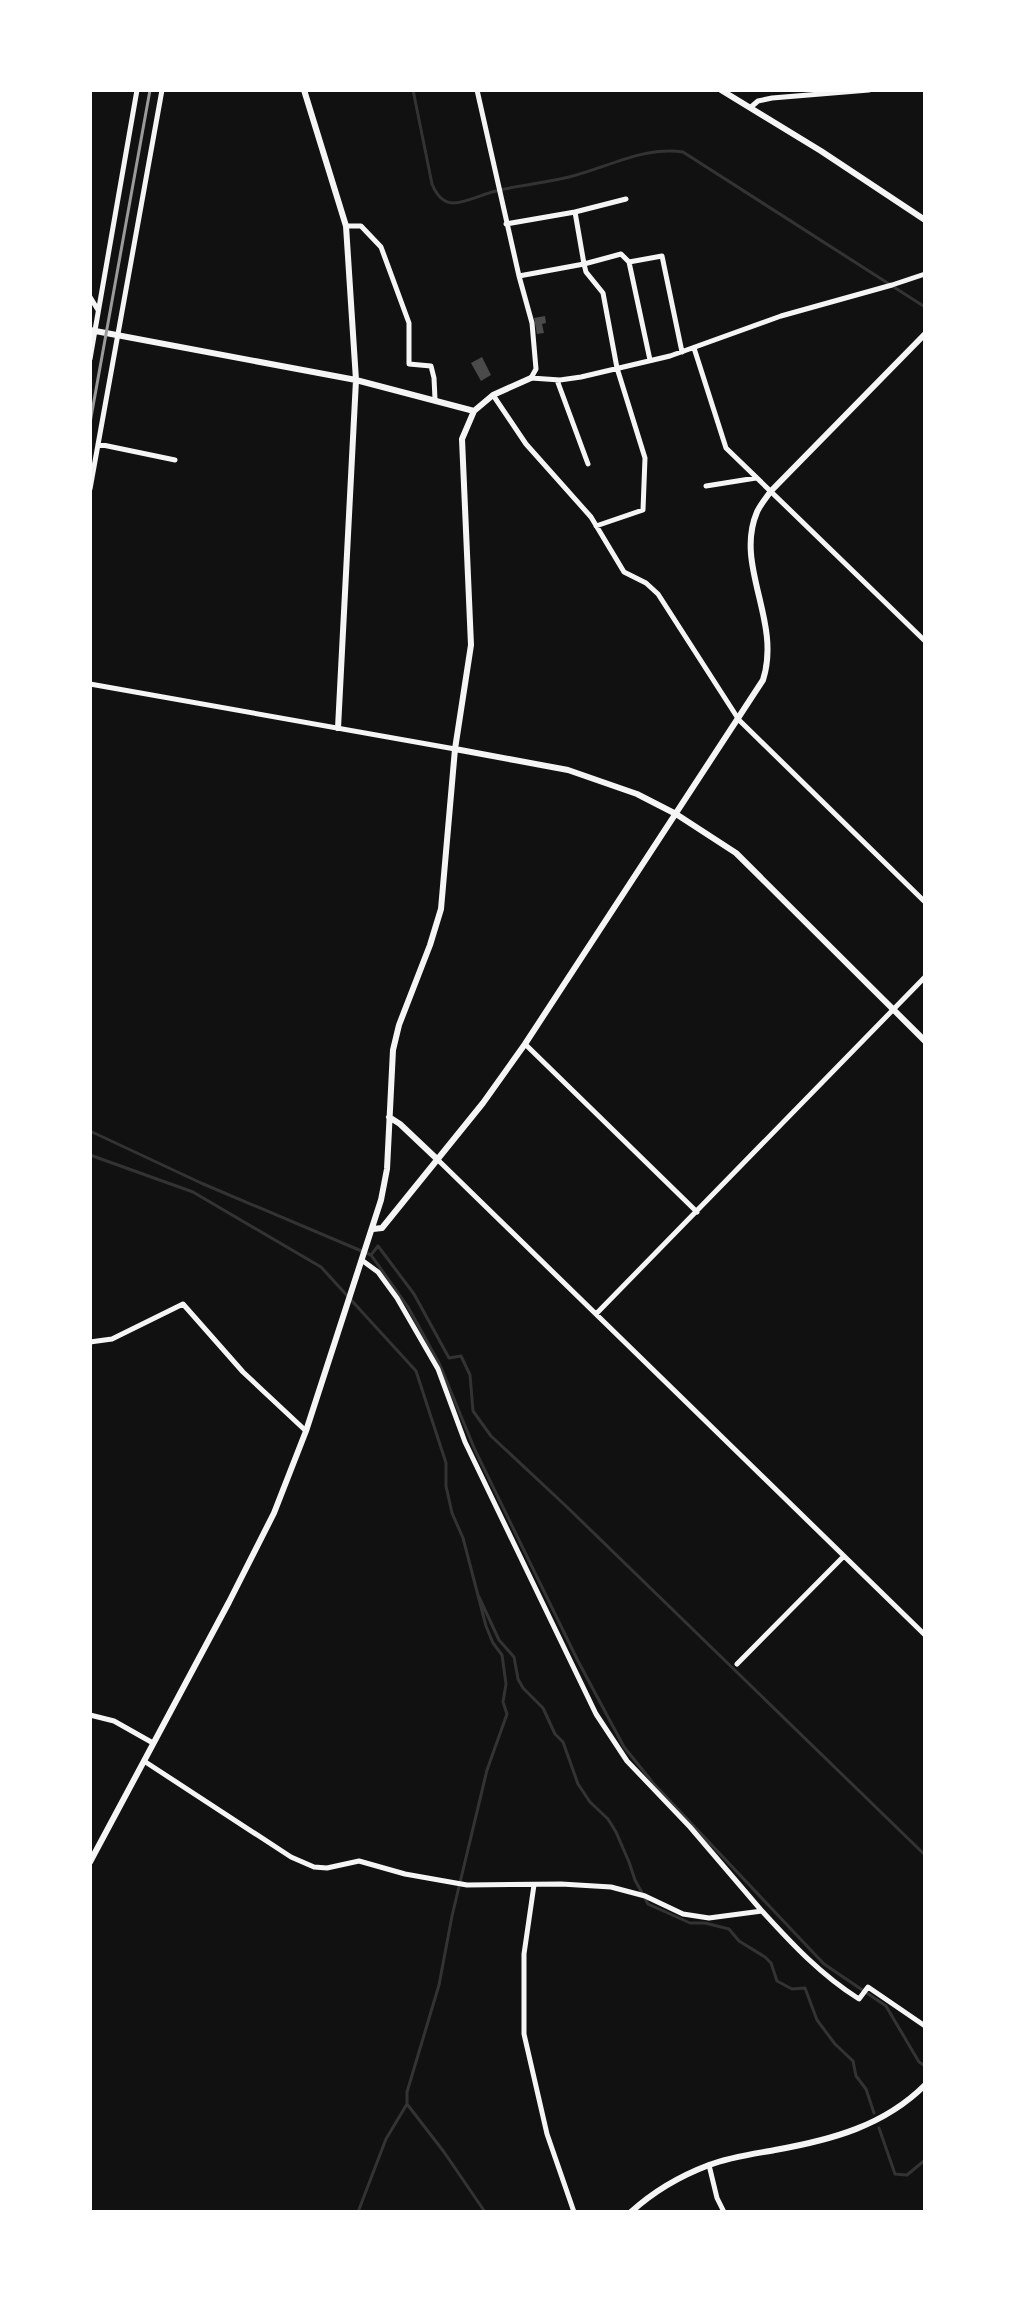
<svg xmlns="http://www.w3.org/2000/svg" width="1015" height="2302" font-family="'Source Serif 4',serif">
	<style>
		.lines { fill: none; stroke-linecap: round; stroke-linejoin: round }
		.stream { stroke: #333; stroke-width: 3 }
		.building { fill: #4a4a4a }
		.minor { stroke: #f5f5f5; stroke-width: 5 }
		.tertiary { stroke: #f5f5f5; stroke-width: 6 }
		.rail { stroke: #9a9a9a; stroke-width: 3 }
	</style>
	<rect width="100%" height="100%" fill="#111"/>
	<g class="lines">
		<!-- stream -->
		<path class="stream" d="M413,90L432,184C436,194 442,203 454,203C468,202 483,194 496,191C520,185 545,183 569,177C606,168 644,146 683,152L925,307
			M90,1131L201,1183L371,1255L408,1307L440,1365L475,1450L578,1661L624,1747L654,1784L824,1964L886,2006L919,2062L925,2066
			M90,1155L193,1192L321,1267L416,1371L446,1463V1486L452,1513L463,1538L486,1626L493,1643L502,1655L506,1684L503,1702L507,1714L487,1770L452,1916L439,1985L407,2092V2104L386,2139L358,2212
			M371,1255L378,1246L414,1294L449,1358L461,1356L470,1375L473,1411L491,1436L567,1507L925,1855
			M479,1597L499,1640L514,1657L518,1679L523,1688L543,1708L555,1734L563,1742L578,1784L590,1802L608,1819L616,1832L629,1862L635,1880L648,1904L690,1923H705L729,1929L739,1941L765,1957L771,1963L777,1981L792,1989L805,1988L817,2020L835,2044L853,2061L856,2076L866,2089L874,2113
			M407,2104L444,2152L485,2212
			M879,2128L895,2174L907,2175L925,2160"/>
	</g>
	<!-- building -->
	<path class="building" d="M545,316L546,323L542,324L544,333L537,334L534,318Z
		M482,357L491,375L481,381L471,363Z"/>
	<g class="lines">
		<!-- minor -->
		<path class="minor" d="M477,90L519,276L532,323L536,369L531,378L560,380L581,377L670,356L781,316L892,285L925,274
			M751,107L758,101L772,98L869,90
			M575,212L626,199
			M506,224L575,212L584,264L519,276
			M346,226H361L381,247L409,323V364L431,366L434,378L435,399
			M629,262L662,256L682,352
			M90,297L98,310
			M694,348L726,448L925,641
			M90,359L137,90
			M557,380L588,464
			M493,395L526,444L591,517L624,572L646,583L658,594L739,720L925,902
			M98,444L175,460
			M706,486L756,478
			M90,489L162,90
			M596,526L643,510L645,458L617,368L603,293L586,272L584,264L621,254L629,262L650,360
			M90,684L455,749
			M525,1044L697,1212
			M438,1160L925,1635
			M363,1261L378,1272L397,1298L438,1369L465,1442L596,1714L627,1761L690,1827L761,1910
			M596,1314L925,977
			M90,1342L112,1339L183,1304L243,1372L306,1431
			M737,1664L843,1557
			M90,1715L114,1721L153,1743
			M144,1761L291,1857L314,1867L327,1868L359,1861L405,1874L467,1885L561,1884L611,1887L645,1896L683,1914L709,1918L762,1911C792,1944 821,1975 859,1999L868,1987L925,2026
			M534,1885L524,1954V2034L547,2134L574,2212
			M709,2165L717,2198L724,2212"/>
		<!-- tertiary -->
		<path class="tertiary" d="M304,90L346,226L356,380L338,728
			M721,90L821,151L925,220
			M90,330L356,380L474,411
			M455,749L568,770L637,794L676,814L736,853L925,1041
			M389,1117L400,1124L438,1160
			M373,1229L382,1228L483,1103L525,1044L763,680C782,621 734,566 757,512C760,505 766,498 771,491L925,334
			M90,1862L229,1602L274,1513L306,1431L381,1200L387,1169L393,1050L399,1025L430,945L441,909L455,749L471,645L462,439L474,411L493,395L531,378
			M631,2212C654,2191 680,2176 709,2165C730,2157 753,2154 775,2150C831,2140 884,2126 925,2085"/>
		<!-- rail -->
		<path class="rail" d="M90,423L150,90"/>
	</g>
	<!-- border -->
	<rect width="1015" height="2302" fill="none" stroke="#ffffff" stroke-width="184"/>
</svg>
